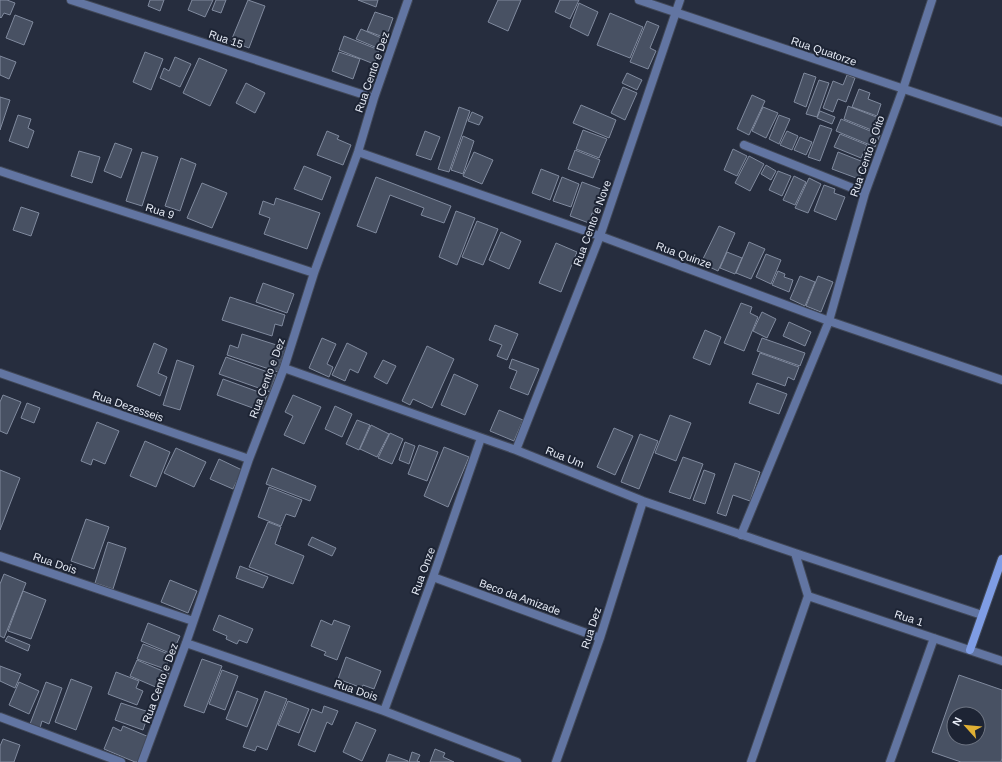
<svg xmlns="http://www.w3.org/2000/svg" width="1002" height="762" font-family="Helvetica,sans-serif">
	<style>
		.building { fill: #485163; stroke: #808a9e; fill-rule: evenodd }
		.lines { fill: none; stroke-linecap: round; stroke-linejoin: round }
		.street-casing { stroke: #414858; stroke-width: 10 }
		.secondary-casing { stroke: #414858; stroke-width: 10 }
		.street { stroke: #6275a2; stroke-width: 8 }
		.secondary { stroke: #7f9de5; stroke-width: 8 }
		.labels { text-anchor: middle; stroke-width: 4; stroke-linejoin: round; paint-order: stroke }
		.street-label { font-size: 11px; fill: #e6ebf6; stroke: #1d2434 }
	</style>
	<rect width="100%" height="100%" fill="#262d3e"/>
	<!-- building -->
	<path class="building" d="M0,0H7L15,3L10,15L4,13L1,18L0,17Z
		M150,0H164L160,11L148,6Z
		M192,0H213L205,17L188,10Z
		M216,0H226L221,13L212,10Z
		M248,0L265,6L249,48L231,41Z
		M358,0H378L376,7Z
		M498,0H521L508,31L488,22Z
		M560,0H579L570,19L555,12Z
		M579,3L598,12L588,36L570,27Z
		M375,12L393,18L386,38L367,31Z
		M610,13L643,27L630,58L597,45Z
		M15,15L33,22L24,45L6,38Z
		M647,21L659,26L650,48L656,51L648,69L630,62Z
		M361,29L386,40L382,50L356,39Z
		M344,36L379,50L374,64L339,50Z
		M145,52L163,59L151,90L133,82Z
		M339,52L360,59L353,79L332,71Z
		M0,56L16,62L9,79L0,75Z
		M175,57L191,64L180,87L160,78L164,68L169,71Z
		M199,58L227,70L210,106L183,93Z
		M627,73L642,80L637,90L622,83Z
		M804,73L816,77L806,107L794,102Z
		M847,75L855,78L846,102L838,99L833,112L823,108L833,81L843,85Z
		M819,80L829,83L817,117L806,114Z
		M246,83L265,93L255,113L236,103Z
		M623,87L637,93L625,120L611,113Z
		M859,89L870,93L868,99L881,104L877,116L852,107Z
		M752,95L765,101L749,135L737,129Z
		M0,97L10,100L0,130Z
		M581,105L616,120L609,138L573,123Z
		M848,106L884,120L879,133L844,119Z
		M459,107L470,111L449,172L438,169Z
		M763,107L778,113L766,138L752,131Z
		M820,111L835,117L832,124L817,118Z
		M472,112L483,117L479,125L468,121Z
		M18,115L31,119L28,128L34,131L28,148L9,141Z
		M779,115L790,119L779,144L769,139Z
		M841,119L880,135L875,147L836,131Z
		M820,125L832,129L820,161L808,157Z
		M583,130L607,139L599,158L576,149Z
		M327,131L339,136L337,139L351,145L343,165L317,155Z
		M425,131L440,137L431,160L416,155Z
		M787,131L798,136L792,150L780,145Z
		M840,134L867,145L861,158L834,147Z
		M463,136L474,141L463,174L451,170Z
		M800,137L812,142L806,155L794,150Z
		M115,143L132,149L121,178L104,171Z
		M733,149L747,156L737,176L724,170Z
		M575,150L600,160L593,178L568,169Z
		M79,151L100,157L92,183L71,176Z
		M142,152L158,157L142,206L126,201Z
		M474,152L493,160L482,184L463,176Z
		M838,152L866,163L859,179L832,169Z
		M749,156L764,164L750,191L735,183Z
		M181,158L196,164L180,211L165,206Z
		M766,165L776,171L771,180L761,174Z
		M304,166L331,177L322,200L294,189Z
		M541,169L559,176L550,200L532,193Z
		M778,171L791,176L782,196L769,190Z
		M794,176L806,182L795,205L783,200Z
		M376,177L451,206L444,223L421,215L424,208L390,195L376,233L357,226Z
		M562,177L579,184L571,207L553,201Z
		M809,178L821,184L808,213L795,208Z
		M582,182L606,191L597,215L592,213L589,223L570,216Z
		M202,183L227,193L212,228L187,218Z
		M824,185L835,189L834,193L845,197L836,220L814,211Z
		M276,198L320,213L307,249L264,234L270,218L259,214L263,201L274,205Z
		M21,207L39,213L31,236L13,230Z
		M456,211L475,218L457,265L439,257Z
		M477,221L498,229L483,265L462,257Z
		M719,226L735,233L718,271L701,263Z
		M501,232L521,241L509,269L489,260Z
		M749,242L765,249L751,279L736,273Z
		M556,243L577,252L561,292L539,283Z
		M727,252L742,258L735,274L720,268Z
		M766,254L781,260L771,284L756,277Z
		M778,271L785,274L784,277L793,280L789,292L772,285Z
		M800,276L815,282L805,306L790,299Z
		M818,276L833,282L821,312L806,306Z
		M263,283L294,294L287,313L256,302Z
		M230,297L285,315L282,326L275,324L272,336L222,320Z
		M741,303L752,307L750,313L758,317L744,351L724,343Z
		M762,312L776,319L767,338L753,331Z
		M789,322L811,332L805,346L783,336Z
		M495,325L518,334L507,360L497,356L502,345L489,340Z
		M705,330L721,337L710,365L693,358Z
		M242,334L286,348L278,372L227,355L230,345L238,348Z
		M322,338L336,344L327,364L333,367L329,377L309,368Z
		M762,338L805,353L800,366L757,351Z
		M154,343L167,349L158,373L167,377L160,396L137,386Z
		M347,343L367,353L358,373L350,369L345,381L332,375Z
		M427,346L454,359L432,408L413,399L410,405L402,401Z
		M760,353L799,367L794,380L788,377L785,386L752,374Z
		M226,357L276,375L270,392L219,374Z
		M512,359L539,369L528,395L510,388L517,371L509,368Z
		M177,360L194,366L180,410L163,405Z
		M383,360L396,366L387,384L374,377Z
		M454,374L478,385L465,415L441,405Z
		M223,379L267,395L261,411L217,395Z
		M757,383L787,394L779,414L749,403Z
		M3,395L21,402L7,434L0,431V402Z
		M293,395L321,407L304,444L284,435L293,416L285,412Z
		M27,403L40,408L34,423L21,418Z
		M335,406L352,414L342,437L325,429Z
		M499,410L523,420L514,441L490,431Z
		M670,415L691,423L676,461L655,453Z
		M357,420L370,425L359,450L346,444Z
		M97,422L119,431L105,464L93,459L91,465L81,461Z
		M371,425L389,434L377,457L360,449Z
		M614,428L633,436L615,475L597,467Z
		M390,433L403,439L392,464L378,458Z
		M640,434L658,441L639,489L621,482Z
		M145,441L170,452L156,487L130,476Z
		M405,442L415,446L409,464L399,460Z
		M419,445L438,452L427,481L408,474Z
		M444,447L469,457L448,507L424,496Z
		M176,448L206,462L194,487L164,473Z
		M683,457L703,464L690,499L669,492Z
		M219,459L242,470L233,489L210,479Z
		M735,463L760,472L750,501L733,495L726,516L717,513Z
		M272,468L316,486L310,501L266,484Z
		M0,470L20,478L0,530Z
		M704,470L715,474L705,504L693,500Z
		M269,487L302,500L295,517L286,514L281,526L258,517Z
		M86,519L109,527L94,569L71,561Z
		M268,522L281,527L275,544L304,556L293,584L249,567Z
		M312,537L336,548L332,556L308,545Z
		M108,542L126,548L113,589L95,583Z
		M240,566L268,577L263,588L236,578Z
		M4,574L26,583L4,638L0,636V584Z
		M170,580L197,591L188,613L161,602Z
		M23,591L46,600L31,639L8,631Z
		M219,615L253,629L247,643L239,640L237,644L226,639L227,636L213,630Z
		M321,620L332,625L334,620L350,626L337,660L324,655L326,652L311,646Z
		M148,623L180,636L172,654L141,641Z
		M8,636L30,645L28,651L5,641Z
		M143,644L171,655L165,669L137,659Z
		M346,657L381,671L374,689L363,685L362,688L338,679Z
		M202,659L222,666L204,713L184,706Z
		M137,660L172,675L165,691L130,676Z
		M0,666L21,674L15,688L0,681Z
		M222,670L238,676L225,710L209,704Z
		M116,672L139,681L136,688L143,691L137,705L108,694Z
		M959,675L1002,690V758L1001,762H961L932,752ZM954,714H978V738H954Z
		M71,679L92,687L76,730L55,722Z
		M19,682L39,691L29,714L9,705Z
		M46,682L62,688L49,724L42,721L40,728L30,724Z
		M237,691L258,699L247,727L226,719Z
		M265,691L287,699L267,750L257,746L255,751L243,747Z
		M288,701L309,709L299,733L278,725Z
		M121,703L149,712L143,730L115,720Z
		M324,706L338,711L332,725L327,722L315,752L298,745L312,709L322,713Z
		M356,722L376,730L362,761L343,752Z
		M123,726L149,737L139,762H135L104,749L113,727L121,731Z
		M3,739L20,745L14,762H0V746Z
		M435,749L445,753L443,757L454,762H430Z
		M412,752L420,755L417,761L420,762H409Z
		M389,754L408,761V762H386Z"/>
	<g class="lines">
		<defs>
			<path id="street" d="M71,0L374,98
				M639,0L1002,122
				M744,145L865,193
				M358,152L600,236L829,321L1002,380
				M0,171C104,206 210,238 314,273
				M284,368L516,450L643,501L795,553L808,596
				M0,373L249,459
				M516,450L600,236L680,0
				M741,535L829,321L865,193L903,89L932,0
				M795,553L982,615
				M0,556L193,621
				M433,577L600,638
				M808,596L1002,661
				M186,643L384,711L517,762
				M384,711L433,577L481,438
				M0,717L121,762
				M142,762L186,643L249,459L284,368L314,273L358,152L374,98L408,0
				M556,762L600,638L643,501
				M751,762L808,596
				M890,762L934,638"/>
			<path id="secondary" d="M970,650L1002,559"/>
		</defs>
		<!-- street casing -->
		<use href="#street" class="street-casing"/>
		<!-- secondary casing -->
		<use href="#secondary" class="secondary-casing"/>
		<!-- street -->
		<use href="#street" class="street"/>
		<!-- secondary -->
		<use href="#secondary" class="secondary"/>
	</g>
	<g class="labels">
		<!-- street labels -->
		<g class="street-label">
			<text transform="translate(226 39) rotate(18)" y="4">Rua 15</text>
			<text transform="translate(824 51) rotate(19)" y="4">Rua Quatorze</text>
			<text transform="translate(372 72) rotate(-71)" y="4">Rua Cento e Dez</text>
			<text transform="translate(867 156) rotate(-71)" y="4">Rua Cento e Oito</text>
			<text transform="translate(160 211) rotate(17)" y="4">Rua 9</text>
			<text transform="translate(592 223) rotate(-70)" y="4">Rua Cento e Nove</text>
			<text transform="translate(684 255) rotate(20)" y="4">Rua Quinze</text>
			<text transform="translate(267 378) rotate(-70)" y="4">Rua Cento e Dez</text>
			<text transform="translate(128 406) rotate(19)" y="4">Rua Dezesseis</text>
			<text transform="translate(565 457) rotate(22)" y="4">Rua Um</text>
			<text transform="translate(55 563) rotate(19)" y="4">Rua Dois</text>
			<text transform="translate(423 571) rotate(-70)" y="4">Rua Onze</text>
			<text transform="translate(520 597) rotate(20)" y="4">Beco da Amizade</text>
			<text transform="translate(909 618) rotate(18)" y="4">Rua 1</text>
			<text transform="translate(591 628) rotate(-72)" y="4">Rua Dez</text>
			<text transform="translate(160 683) rotate(-70)" y="4">Rua Cento e Dez</text>
			<text transform="translate(356 690) rotate(19)" y="4">Rua Dois</text>
		</g>
	</g>
	<!-- north arrow -->
	<g transform="translate(966 726) rotate(297)"><circle r="19" fill="#1d2434" stroke="#6d7482"/>
	<path d="M0-3L7 15L0 10L-7 15Z" fill="#e0b034"/>
	<text y="-6" font-size="11" font-weight="bold" text-anchor="middle" fill="#e6ebf6">N</text>
	</g>
</svg>
